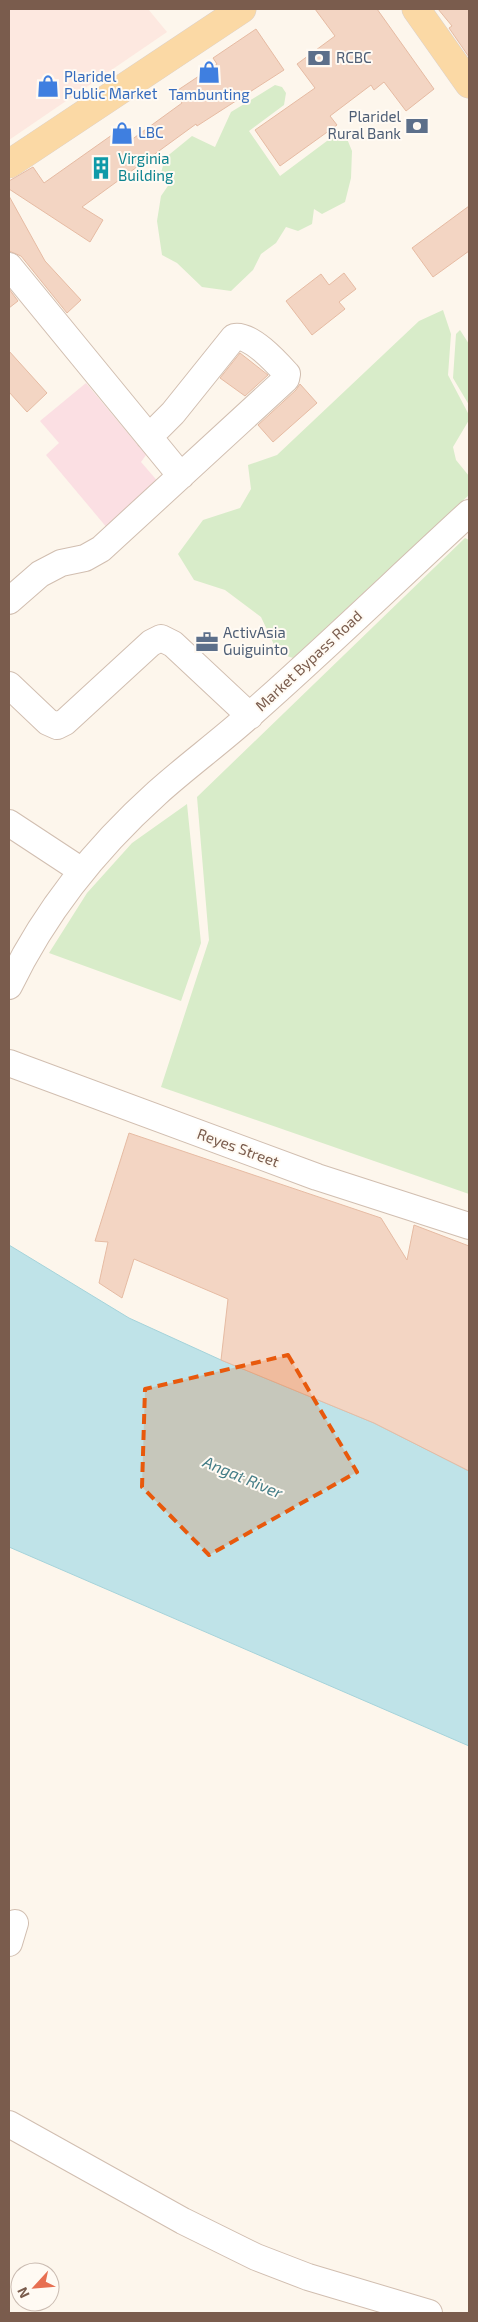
<svg xmlns="http://www.w3.org/2000/svg" width="478" height="2322" font-family="'Exo 2',sans-serif">
	<style>
		.commercial { fill: #fde8e0 }
		.medical { fill: #fbdfe3 }
		.green { fill: #d8ecc9 }
		.water { fill: #bfe3e8; stroke: #a5d3da }
		.building { fill: #f3d5c3; stroke: #e6bba3 }
		.lines { fill: none; stroke-linecap: round; stroke-linejoin: round }
		.minor-casing { stroke: #d1beb0; stroke-width: 28 }
		.major-casing { stroke: #dad1cd; stroke-width: 29 }
		.minor { stroke: #fff; stroke-width: 26 }
		.major { stroke: #fbd9a5; stroke-width: 28 }
		.marked { fill: #e8590c; fill-opacity: 0.2; stroke: #e8590c; stroke-width: 4; stroke-dasharray: 10 6; stroke-linejoin: round }
		.labels { text-anchor: middle; stroke-width: 4; stroke-linejoin: round; paint-order: stroke }
		.service-label { font-size: 15px; fill: #4e5e75; stroke: #fffaf3; text-anchor: start }
		.shop-label { font-size: 15px; fill: #366cbe; stroke: #fffaf3; text-anchor: start }
		.culture-label { font-size: 15px; fill: #0d838f; stroke: #fffaf3; text-anchor: start }
		.street-label { font-size: 15px; fill: #7a5c4d; stroke: #fffaf3 }
		.water-label { font-size: 16px; font-style: italic; fill: #437c86; stroke: #fffaf3 }
	</style>
	<rect width="100%" height="100%" fill="#fdf6ec"/>
	<!-- commercial -->
	<path class="commercial" d="M9,9H148L167,32L9,140Z"/>
	<!-- medical -->
	<path class="medical" d="M86,383L146,455L141,462L160,484L108,529L46,455L59,443L40,421Z"/>
	<!-- green -->
	<path class="green" d="M275,85L282,87L286,93L284,105L249,131L280,176L343,129L352,151L351,178L345,202L322,214L314,209L312,224L298,231L286,227L276,243L261,254L253,270L231,291L202,287L177,263L162,255L157,221L161,196L172,180L161,173L165,158L192,136L215,147L231,112Z
		M443,310L451,334L448,375L469,415V420L453,447L456,460L469,476V495L293,658L278,653L261,617L225,590L194,580L178,554L203,520L240,508L251,489L248,465L277,455L419,321Z
		M460,330L469,344V405L453,378L456,334Z
		M465,538L469,540V1194L161,1087L209,940L197,797Z
		M187,804L201,943L181,1001L49,953L87,893L132,843Z"/>
	<!-- water -->
	<path class="water" d="M9,1245L129,1318L221,1360L374,1423L469,1471V1746L9,1547Z"/>
	<!-- building -->
	<path class="building" d="M315,9H377L434,89L406,111L384,82L374,90L371,85L330,116L337,125L280,166L255,130L315,88L297,64L335,36Z
		M438,9H469V57L449,28L452,26Z
		M256,29L284,70L197,126L196,124L82,207L103,220L90,242L9,189V181L33,167L44,183L119,130L127,143L182,103L175,92L217,64L213,58Z
		M9,196L45,261L81,300L67,313L21,256L9,251Z
		M469,206V251L433,277L412,248Z
		M344,273L356,289L339,302L345,309L312,335L286,301L321,274L329,285Z
		M9,289L18,301L9,308Z
		M9,351L47,393L27,412L9,392Z
		M240,353L268,375L245,396L220,378Z
		M300,384L317,403L273,442L258,425L296,390Z
		M129,1133L381,1218L407,1260L414,1225L469,1246V1471L374,1423L221,1360L228,1299L134,1259L122,1298L99,1283L108,1242L95,1241Z"/>
	<g class="lines">
		<defs>
			<path id="minor" d="M9,266L181,476
				M9,601L40,574L61,563L85,558L101,549L286,379L287,374C277,363 250,333 234,337L173,413L149,437
				M9,685L48,722L57,726L65,722L151,643L161,638L173,644L250,716
				M9,823L82,871
				M9,986C44,913 97,847 157,793C187,766 220,742 250,715C325,649 396,580 469,513
				M9,1063L317,1177L469,1226
				M9,1943L15,1923
				M9,2124L183,2221L256,2257L308,2277L429,2313"/>
			<path id="major" d="M416,9L469,84
				M9,164L242,9"/>
		</defs>
		<!-- minor casing -->
		<use href="#minor" class="minor-casing"/>
		<!-- major casing -->
		<use href="#major" class="major-casing"/>
		<!-- minor -->
		<use href="#minor" class="minor"/>
		<!-- major -->
		<use href="#major" class="major"/>
	</g>
	<!-- marked area -->
	<path class="marked" d="M288,1355L357,1472L209,1555L142,1487L145,1389Z"/>
	<!-- icons -->
	<defs>
		<symbol id="bank-bare" viewBox="-9 -9 18 18"><path d="M-6-4H6V4H-6ZM0-2.3a2.3 2.3 0 1 0 0 4.6a2.3 2.3 0 1 0 0-4.6Z" fill="#5c6f8a" stroke="#fffaf3" stroke-width="2.5" paint-order="stroke"/></symbol>
		<symbol id="shop-bare" viewBox="-9 -9 18 18"><path d="M-5-2.5h2.3a2.7 3.5 0 0 1 5.4 0H5L5.5 6h-11ZM-1.5-2.5h3a1.5 2.3 0 0 0-3 0Z" fill="#3f7fe0" stroke="#fffaf3" stroke-width="2.5" paint-order="stroke"/></symbol>
		<symbol id="building-bare" viewBox="-9 -9 18 18"><path d="M-4-6H4V6H1V3H-1V6H-4ZM-2.5-4.3h1.7v1.8h-1.7ZM.8-4.3h1.7v1.8H.8ZM-2.5-1h1.7V.8h-1.7ZM.8-1h1.7V.8H.8Z" fill="#0f9aa8" stroke="#fffaf3" stroke-width="2.5" paint-order="stroke"/></symbol>
		<symbol id="office-bare" viewBox="-9 -9 18 18"><path d="M-6-3h4V-5.5h4V-3h4V5H-6ZM-1-4.5V-3h2v-1.5ZM-6 0V1H6V0Z" fill="#5c6f8a" stroke="#fffaf3" stroke-width="2.5" paint-order="stroke"/></symbol>
	</defs>
	<g fill-rule="evenodd">
		<use href="#bank-bare" x="303" y="42" width="32" height="32"/>
		<use href="#shop-bare" x="193" y="56" width="32" height="32"/>
		<use href="#shop-bare" x="32" y="70" width="32" height="32"/>
		<use href="#bank-bare" x="401" y="110" width="32" height="32"/>
		<use href="#shop-bare" x="106" y="117" width="32" height="32"/>
		<use href="#building-bare" x="85" y="152" width="32" height="32"/>
		<use href="#office-bare" x="191" y="626" width="32" height="32"/>
	</g>
	<g class="labels">
		<!-- service labels -->
		<g class="service-label">
			<text x="336" y="63">RCBC</text>
			<text x="401" y="122" text-anchor="end">Plaridel<tspan x="401" dy="17">Rural Bank</tspan></text>
			<text x="223" y="638">ActivAsia<tspan x="223" dy="17">Guiguinto</tspan></text>
		</g>
		<!-- shop labels -->
		<g class="shop-label">
			<text x="64" y="82">Plaridel<tspan x="64" dy="17">Public Market</tspan></text>
			<text x="209" y="100" text-anchor="middle">Tambunting</text>
			<text x="138" y="138">LBC</text>
		</g>
		<!-- culture labels -->
		<g class="culture-label">
			<text x="118" y="164">Virginia<tspan x="118" dy="17">Building</tspan></text>
		</g>
		<!-- street labels -->
		<g class="street-label">
			<text transform="translate(309 661) rotate(-43)" y="5">Market Bypass Road</text>
			<text transform="translate(238 1148) rotate(20)" y="5">Reyes Street</text>
		</g>
		<!-- water labels -->
		<g class="water-label">
			<text transform="translate(243 1477) rotate(23)" y="6">Angat River</text>
		</g>
	</g>
	<!-- border -->
	<rect width="478" height="2322" fill="none" stroke="#7a5c4d" stroke-width="20"/>
	<!-- north arrow -->
	<g transform="translate(35 2287) rotate(244)"><circle r="24" fill="#fffaf3" stroke="#cabbb1"/>
	<path d="M0-4L9 19L0 12L-9 19Z" fill="#e76f51"/>
	<text y="-8" font-size="14" font-weight="bold" text-anchor="middle" fill="#7a5c4d">N</text>
	</g>
</svg>
